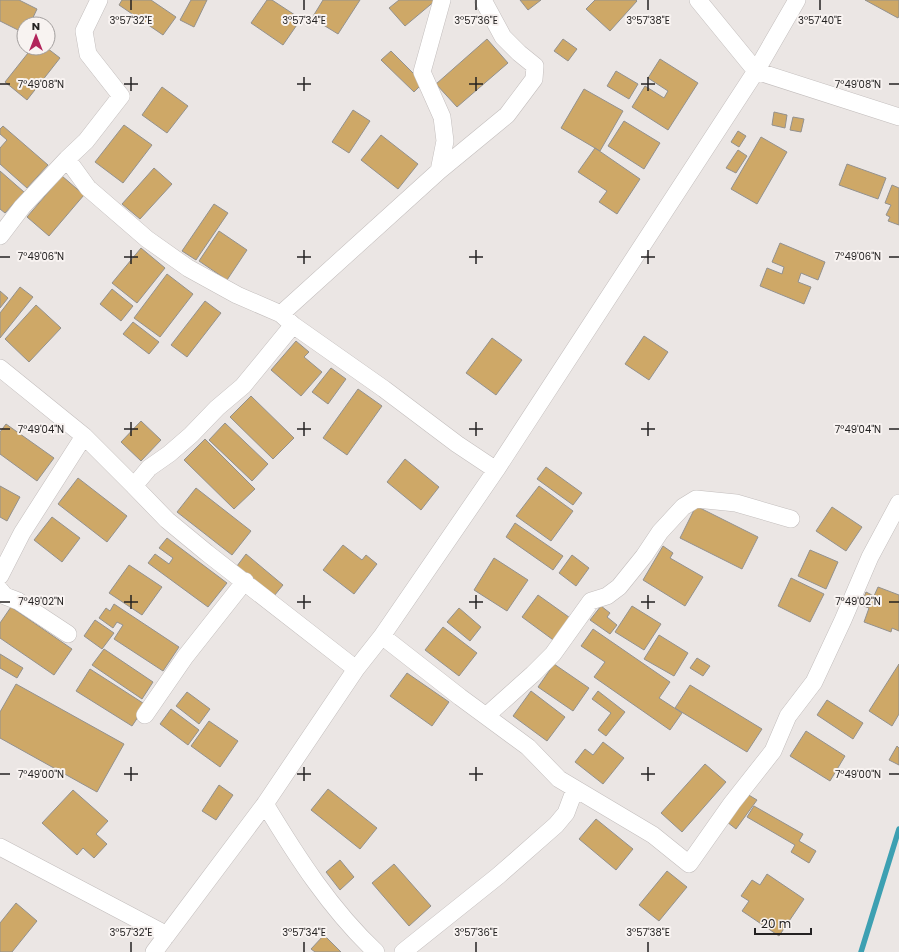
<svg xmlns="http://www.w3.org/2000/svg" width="899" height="952" font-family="Poppins,sans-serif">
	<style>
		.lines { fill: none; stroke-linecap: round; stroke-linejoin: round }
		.stream { stroke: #3da0b2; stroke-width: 5.5 }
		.building { fill: #cea867; stroke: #93918e }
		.minor-casing { stroke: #c3bebd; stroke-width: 18 }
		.minor { stroke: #fff; stroke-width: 17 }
		.ticks { fill: none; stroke: #242222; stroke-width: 1.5 }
		.ticks-label { font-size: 10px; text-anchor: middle; fill: #242222; stroke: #f8f3f1; stroke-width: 4; stroke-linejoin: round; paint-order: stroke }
	</style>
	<rect width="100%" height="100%" fill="#ebe6e4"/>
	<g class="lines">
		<!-- stream -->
		<path class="stream" d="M861,952L899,829"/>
	</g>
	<!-- building -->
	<path class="building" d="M0,0H19L37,9L30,24H24V33L0,21Z
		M122,0H151L176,17L163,35L119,5Z
		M191,0H207L194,27L180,20Z
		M267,0H272L301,19L283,45L251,23Z
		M323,0H360L338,34L312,18Z
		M399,0H436L405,26L389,8Z
		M520,0H541L528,10Z
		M595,0H636L637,1L610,31L586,9Z
		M865,0H899V16L898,18Z
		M487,39L508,63L457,107L436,84Z
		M563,39L577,49L568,61L554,51Z
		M32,48H47L60,58L27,100L5,82Z
		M391,51L423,83L414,92L381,60Z
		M660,59L698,83L668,130L632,107L645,86L664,98L668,91L648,78Z
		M616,71L638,84L629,99L607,86Z
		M162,87L188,106L167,133L142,115Z
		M584,89L623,111L600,151L561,128Z
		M353,110L370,121L349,153L332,142Z
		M774,112L787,115L785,128L772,125Z
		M793,117L804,119L801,132L790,130Z
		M624,121L660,143L644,169L608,146Z
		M124,125L152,145L123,183L95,162Z
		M3,126L48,165L27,188L0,164V148L7,140L0,134V129Z
		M738,131L746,136L739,147L731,142Z
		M381,135L418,164L398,189L361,160Z
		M761,137L787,152L757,204L731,189Z
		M595,148L640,179L617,214L599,202L607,191L578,172Z
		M738,150L747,156L736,173L726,168Z
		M847,164L886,178L878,199L839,185Z
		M154,168L172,184L140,219L122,204Z
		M0,171L24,192L5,213L0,209Z
		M62,176L84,195L49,236L27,217Z
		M892,185L899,188V225L888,221L890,217L886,215L891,205L885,203Z
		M214,204L228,213L196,260L182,251Z
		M219,231L247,250L227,280L199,261Z
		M780,243L825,262L818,280L801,273L798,282L811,287L804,304L760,286L767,268L782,274L784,267L772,262Z
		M141,248L165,268L137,303L112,283Z
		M167,274L193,294L160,337L134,318Z
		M20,287L33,297L0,338V313Z
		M112,289L133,306L121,321L100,304Z
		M0,291L8,298L0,308Z
		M205,301L221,313L187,357L171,345Z
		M36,305L61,328L29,362L5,339Z
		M133,322L159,342L149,354L123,334Z
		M644,336L668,352L649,380L625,364Z
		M492,338L522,360L496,395L466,373Z
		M296,341L309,352L304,357L322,372L301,396L271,370Z
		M331,368L346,379L328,404L312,392Z
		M358,389L382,406L347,455L323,438Z
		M251,396L294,438L273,459L230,417Z
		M141,421L161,440L141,461L121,442Z
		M225,423L268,464L252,481L209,440Z
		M6,424L54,458L37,481L0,454V432Z
		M205,439L255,489L234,509L184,460Z
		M405,459L439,487L421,510L387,482Z
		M546,467L582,493L573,505L537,479Z
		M78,478L127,516L107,542L58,504Z
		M0,486L20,497L7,521L0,517Z
		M539,486L573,511L551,541L516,516Z
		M196,488L251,531L232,555L177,512Z
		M696,506L758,537L742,569L680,538Z
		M832,507L862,527L846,551L816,531Z
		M52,517L80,538L62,562L34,540Z
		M515,523L563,556L553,570L506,537Z
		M167,538L227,583L208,607L148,563L155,554L169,564L173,558L159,548Z
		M343,545L362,560L366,555L377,564L354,594L323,570Z
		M663,546L673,553L670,558L703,577L685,606L643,580Z
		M810,550L838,562L826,589L798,576Z
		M246,554L283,585L274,596L237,566Z
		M572,555L589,568L576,586L559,573Z
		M494,558L528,580L507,611L474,590Z
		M129,565L162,587L142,615L109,593Z
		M791,578L824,594L810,622L778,606Z
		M878,587L899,595V631L892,628L891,632L864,622L869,608L861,605L866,592L874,596Z
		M538,595L573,620L556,642L522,617Z
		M114,604L179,647L163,671L114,639L123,625L117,622L113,628L99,618L106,608L110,611Z
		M601,606L610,613L607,617L617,625L610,634L590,620Z
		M632,606L661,624L644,650L615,632Z
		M11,607L72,649L54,675L0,638V623Z
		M459,608L481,627L470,641L447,622Z
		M95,620L114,633L102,649L84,636Z
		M443,627L477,653L459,676L425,650Z
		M593,629L670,682L659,698L682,713L670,730L594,677L605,662L581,646Z
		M659,635L688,653L674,676L644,659Z
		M104,649L153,682L142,699L92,665Z
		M0,654L23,668L17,678L0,668Z
		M697,658L710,666L703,676L690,668Z
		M554,664L589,688L573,711L538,687Z
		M899,664V714L892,726L869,711Z
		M90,669L146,705L132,726L76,691Z
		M407,673L449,702L432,726L390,696Z
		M16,684L124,744L97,792L0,738V712Z
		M690,685L762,729L747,752L675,708Z
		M531,691L565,717L547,741L513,716Z
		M598,691L625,712L606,736L598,730L611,713L592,699Z
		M187,692L210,709L199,724L176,706Z
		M827,700L863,723L853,739L817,715Z
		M171,709L199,730L188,745L160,724Z
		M209,721L238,741L220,767L191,746Z
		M806,731L845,756L830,781L790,756Z
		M603,742L624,758L603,784L575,762L585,749L593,755Z
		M897,746L899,748V765L889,760Z
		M705,764L726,782L682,832L661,813Z
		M219,785L233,795L216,820L202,811Z
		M328,789L377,828L360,849L311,810Z
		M73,790L108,821L96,834L107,844L94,858L83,848L77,855L42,823Z
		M747,794L757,800L736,829L727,822Z
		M754,806L803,834L799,841L816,851L809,863L791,852L795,845L747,817Z
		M596,819L633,849L616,870L579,839Z
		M340,860L354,877L340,890L326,872Z
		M394,864L431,906L409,926L372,883Z
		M667,871L687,887L659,921L639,905Z
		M767,874L804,899L779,936L742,911L749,901L741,896L752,880L760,885Z
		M16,903L37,921L12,952H0V923Z
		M324,935L341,952H315L311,949Z"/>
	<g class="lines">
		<defs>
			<path id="minor" d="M698,0L756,71L899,117
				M67,159L88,188L147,239L188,268L237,295L281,314L293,325L384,389L457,444L496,470
				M439,171L445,141L442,117L422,72L442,0
				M0,236L22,207L67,159L86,141L121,96L88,54L84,31L99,0
				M281,314L439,171L507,115L534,79L535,66L519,53L503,37L483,0
				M293,325L243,386L217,408L191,435L169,454L149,468L134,486L167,520L207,553L356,669
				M0,368L84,436L134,486
				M0,576L22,533L84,436
				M0,590L5,596L18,601L68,634
				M382,636L460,697L528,747L559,779L653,835L689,864L732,803L773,751L788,716L814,682L843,620L870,557L899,503
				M145,715L185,657L245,581
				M486,716L533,674L553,654L591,601L607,596L619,587L644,556L660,532L683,507L696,499L736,503L791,519
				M265,804C297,857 331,910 376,952
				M0,847L167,935
				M154,952L265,804L356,669L382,636L496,470L756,71L797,0
				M403,952L498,876L556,825L566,813L575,789"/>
		</defs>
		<!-- minor casing -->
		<use href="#minor" class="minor-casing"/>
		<!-- minor -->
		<use href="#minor" class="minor"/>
	</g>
	<!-- ticks -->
	<path class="ticks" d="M131,0V10M304,0V10M476,0V10M648,0V10M820,0V10M131,77V91M304,77V91M476,77V91M648,77V91M0,84H10M124,84H138M297,84H311M469,84H483M641,84H655M889,84H899M131,250V264M304,250V264M476,250V264M648,250V264M0,257H10M124,257H138M297,257H311M469,257H483M641,257H655M889,257H899M131,422V436M304,422V436M476,422V436M648,422V436M0,429H10M124,429H138M297,429H311M469,429H483M641,429H655M889,429H899M131,595V609M304,595V609M476,595V609M648,595V609M0,602H10M124,602H138M297,602H311M469,602H483M641,602H655M889,602H899M131,767V781M304,767V781M476,767V781M648,767V781M0,774H10M124,774H138M297,774H311M469,774H483M641,774H655M889,774H899M131,942V952M304,942V952M476,942V952M648,942V952"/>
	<g class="ticks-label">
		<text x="131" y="24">3°57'32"E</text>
		<text x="304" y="24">3°57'34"E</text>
		<text x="476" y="24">3°57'36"E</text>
		<text x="648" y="24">3°57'38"E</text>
		<text x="820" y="24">3°57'40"E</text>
		<text x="41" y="88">7°49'08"N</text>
		<text x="858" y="88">7°49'08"N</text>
		<text x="41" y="260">7°49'06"N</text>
		<text x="858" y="260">7°49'06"N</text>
		<text x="41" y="433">7°49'04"N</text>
		<text x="858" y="433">7°49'04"N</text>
		<text x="41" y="605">7°49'02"N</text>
		<text x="858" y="605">7°49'02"N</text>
		<text x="41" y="778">7°49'00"N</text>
		<text x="858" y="778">7°49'00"N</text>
		<text x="131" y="936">3°57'32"E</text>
		<text x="304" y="936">3°57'34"E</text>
		<text x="476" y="936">3°57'36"E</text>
		<text x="648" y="936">3°57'38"E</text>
	</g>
	<!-- north arrow -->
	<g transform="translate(36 36)"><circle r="19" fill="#f8f3f1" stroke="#a39f9e"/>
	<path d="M0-3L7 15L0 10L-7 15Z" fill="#b2245b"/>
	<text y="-6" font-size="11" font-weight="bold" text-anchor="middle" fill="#242222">N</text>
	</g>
	<!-- scale -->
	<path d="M755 928v6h56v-6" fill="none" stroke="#242222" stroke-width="2"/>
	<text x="761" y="928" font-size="12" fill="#242222" stroke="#f8f3f1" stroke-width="3" paint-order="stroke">20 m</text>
</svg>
